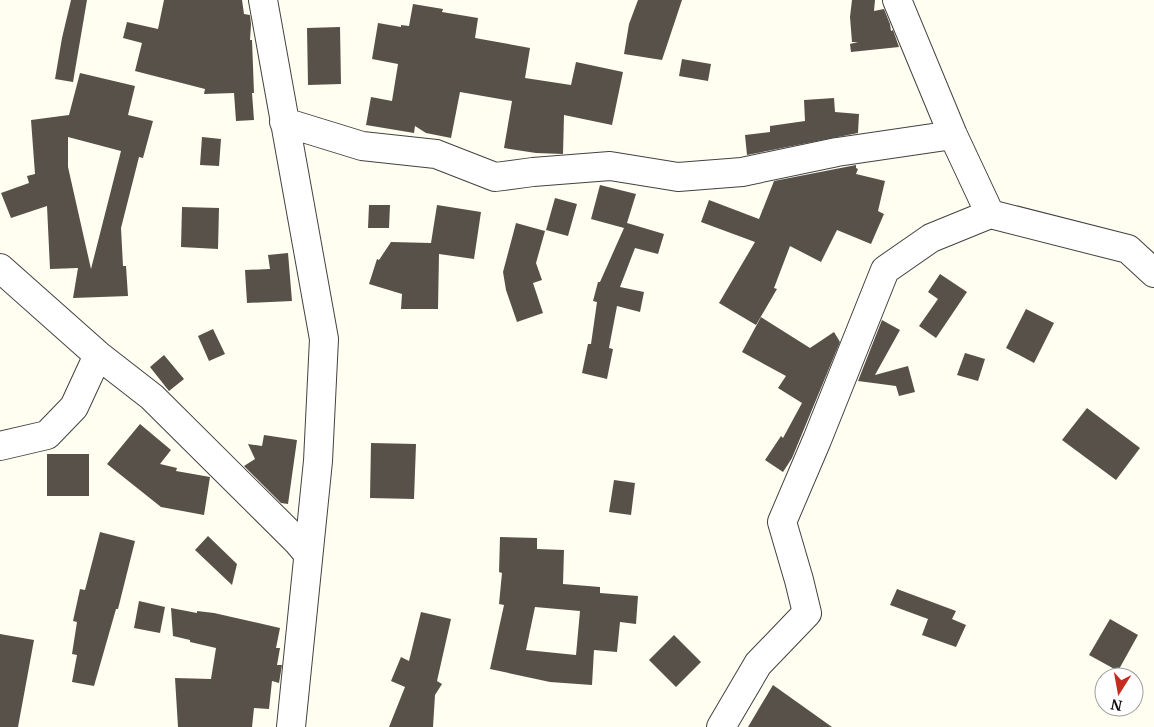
<svg xmlns="http://www.w3.org/2000/svg" width="1154" height="727" font-family="Merriweather,serif">
	<style>
		.building { fill: #58514a; fill-rule: evenodd }
		.lines { fill: none; stroke-linecap: round; stroke-linejoin: round }
		.minor-casing { stroke: #424242; stroke-width: 30 }
		.minor { stroke: #fff; stroke-width: 28 }
	</style>
	<rect width="100%" height="100%" fill="#fffef0"/>
	<!-- building -->
	<path class="building" d="M71,0H87L73,82L55,79L62,38Z
		M164,0H242L244,14L250,15L251,24L250,40H252L254,93H252L254,120L236,121L234,93L204,94L205,89L135,71L142,43L123,38L127,22L158,29Z
		M638,0H682L662,60L624,54L629,24Z
		M852,0H875L874,11L884,9L890,24L891,31L893,30L899,47L851,52L850,44L858,42H852L850,17Z
		M413,4L443,9L442,12L478,18L475,38L530,48L525,78L571,85L576,62L623,72L612,125L564,115L563,154L536,153L504,148L512,101L460,92L451,138L426,133L415,126L414,133L366,125L371,97L392,101L398,64L372,59L378,23L401,27V25L409,26Z
		M340,27L341,84L308,85L307,28Z
		M682,59L711,64L708,81L679,76Z
		M80,73L135,86L128,115L153,121L143,158L139,157L121,228L123,266H126L128,296L73,298L78,268L50,269L47,206L11,218L1,193L29,183L27,176L35,174L31,120L69,115ZM68,137L121,151L91,269L68,167Z
		M834,98L835,112L859,114L858,133L747,155L745,135L770,132V126L805,121L804,100Z
		M202,137L221,139L219,166L200,165Z
		M856,165V168L858,169L856,174L885,181L878,211L884,214L871,244L837,230L821,262L790,246L774,288L777,289L756,325L719,303L755,242L701,222L709,200L759,219L774,181Z
		M600,185L636,194L627,223L664,234L658,254L635,248L620,287L644,292L640,312L617,306L609,348L613,349L607,379L582,373L588,344H591L597,302L593,301L598,282H600L624,228L591,219Z
		M555,198L577,204L568,236L546,230Z
		M369,205H390L389,228H368Z
		M437,205L481,212L474,259L439,254L438,309H401L402,294L369,284L377,259L379,260L391,242L431,243Z
		M182,207L219,208L218,249L181,247Z
		M516,223L545,231L536,263L542,280L533,283L543,313L517,322L506,290L503,272Z
		M288,253L292,301L247,303L245,270L270,269L268,255Z
		M940,274L967,292L936,338L919,326L938,299L928,292Z
		M1026,309L1054,323L1034,363L1006,348Z
		M761,317L810,348L834,332L840,342L792,458L783,472L765,460L781,436L783,438L802,403L778,388L786,376L742,352Z
		M882,320L900,330L875,375L908,366L915,392L899,396L896,386L858,381Z
		M213,329L225,354L209,361L198,336Z
		M965,353L985,359L978,381L957,375Z
		M164,355L184,379L169,391L150,367Z
		M1087,408L1140,448L1116,480L1062,440Z
		M140,424L171,450L160,464L177,468L176,471L210,477L204,515L161,507L107,464Z
		M264,435L297,440L288,504L281,503L244,466L255,459L248,444L262,446Z
		M371,443L416,444L414,499L370,498Z
		M47,454H89V496H47Z
		M614,480L635,483L631,515L609,512Z
		M100,532L135,541L118,609H116L94,686L72,682L77,655L72,654L77,622L73,621L80,589L85,590Z
		M208,536L237,564L232,585L195,550Z
		M500,537L537,538V549L564,550L563,584L600,587V593L638,596L636,624L620,622L617,652L594,650L592,685L550,682L490,669L504,605L499,604L502,573L499,572ZM535,607L580,611L576,655L526,650Z
		M897,589L956,611L952,619L966,625L956,647L922,635L928,619L890,605Z
		M139,601L165,607L160,633L134,628Z
		M171,608L197,613V611L214,613L280,628L276,648H280L277,665H282L279,683L272,681L269,709L254,708L252,727H178L175,678L211,679L216,648L190,642V640L173,636Z
		M421,612L451,619L437,681L442,684L435,695L433,727H389L405,687L391,681L401,657L409,661Z
		M1110,619L1138,635L1118,671L1089,655Z
		M0,634L34,640L18,727H0Z
		M674,635L701,662L676,687L649,660Z
		M773,685L832,727H748Z"/>
	<g class="lines">
		<defs>
			<path id="minor" d="M263,0L324,339L318,461L291,727
				M897,0L953,135L990,214L1128,249L1154,273
				M284,122L362,146L436,154L495,177L533,172L610,166L678,177L742,172L837,152L953,135
				M0,268L98,355L152,397L297,541L308,554
				M0,446L47,435L74,407L98,355
				M721,727L758,664L807,613L799,580L782,522L817,440L885,270L931,238L990,214"/>
		</defs>
		<!-- minor casing -->
		<use href="#minor" class="minor-casing"/>
		<!-- minor -->
		<use href="#minor" class="minor"/>
	</g>
	<!-- north arrow -->
	<g transform="translate(1119 692) rotate(191)"><circle r="24" fill="#ffffff" stroke="#9f9f9f"/>
	<path d="M0-4L9 19L0 12L-9 19Z" fill="#c62b20"/>
	<text y="-8" font-size="14" font-weight="bold" text-anchor="middle" fill="#0f0f0f">N</text>
	</g>
</svg>
